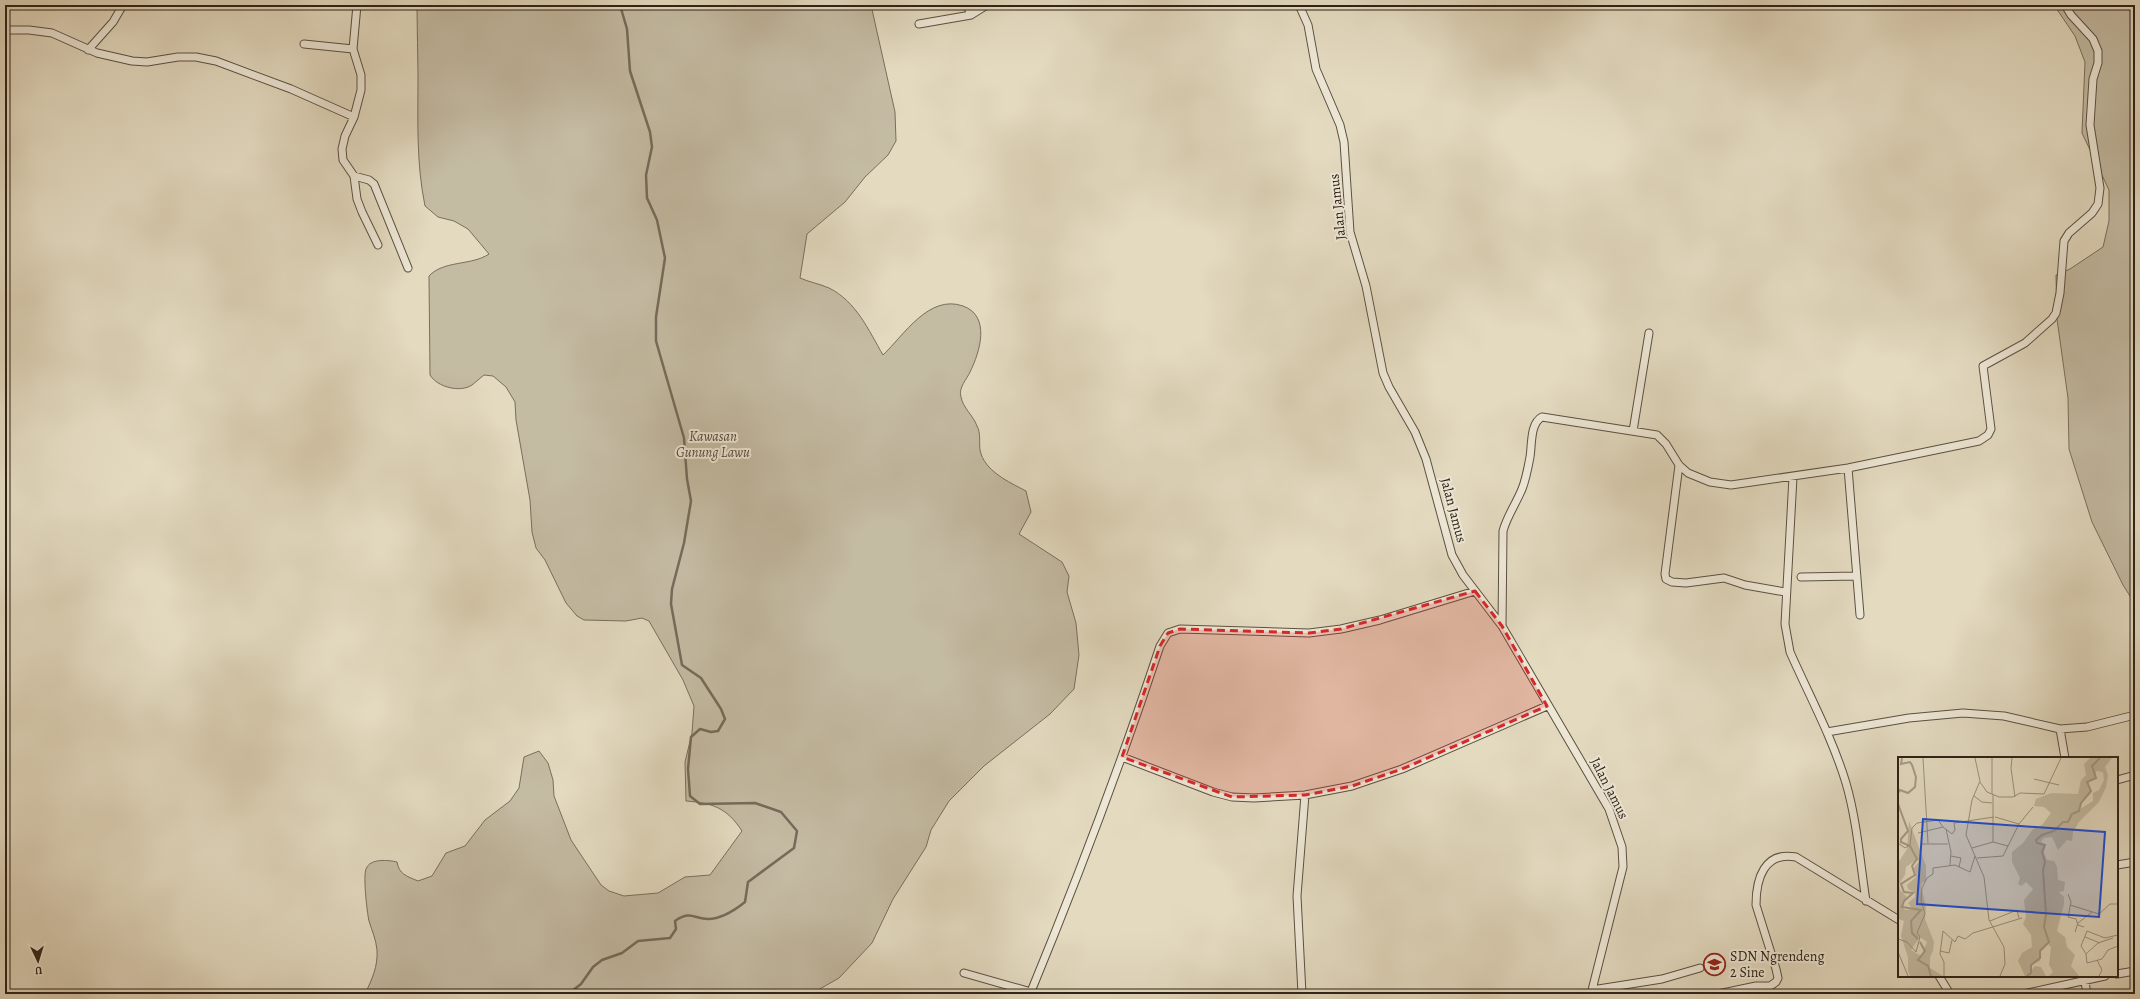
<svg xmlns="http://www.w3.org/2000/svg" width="2140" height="999" font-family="Alegreya,serif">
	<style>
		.green { fill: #c4bba3; stroke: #7a6e5d }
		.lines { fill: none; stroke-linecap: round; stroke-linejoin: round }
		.stream { stroke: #766b5a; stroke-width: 2.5 }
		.street-casing { stroke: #5c5041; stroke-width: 9 }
		.street { stroke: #ede7d6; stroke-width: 7 }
		.marked { fill: #d62828; fill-opacity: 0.2; stroke: #d62828; stroke-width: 3; stroke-dasharray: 8 5; stroke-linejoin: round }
		.labels { text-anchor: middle; stroke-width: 4; stroke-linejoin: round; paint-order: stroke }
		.street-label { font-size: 14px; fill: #2f2217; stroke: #ede7d6 }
		.park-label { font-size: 14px; font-style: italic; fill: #54483a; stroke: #ede7d6 }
		.poi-label { font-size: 14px; fill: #2f2217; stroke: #ede7d6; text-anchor: start }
		.inset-river { fill: none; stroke: #a69b87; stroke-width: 2 }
		.inset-road { fill: none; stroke: #9b907c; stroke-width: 1 }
		.view { fill: #1d4ed8; fill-opacity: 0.15; stroke: #1d4ed8; stroke-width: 2 }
		.inset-edge { fill: none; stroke: #2f2217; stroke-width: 2 }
	</style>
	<rect width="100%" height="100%" fill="#e3dac0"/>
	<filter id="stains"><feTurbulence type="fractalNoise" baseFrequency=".005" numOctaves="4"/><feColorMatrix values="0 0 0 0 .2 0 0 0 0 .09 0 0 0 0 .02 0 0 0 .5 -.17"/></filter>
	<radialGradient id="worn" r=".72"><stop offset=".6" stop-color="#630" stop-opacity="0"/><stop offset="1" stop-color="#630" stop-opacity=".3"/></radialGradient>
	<!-- green -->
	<path class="green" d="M424,5H871L895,112L896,141L888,155L865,177L845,202L807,234L800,278C809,282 820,284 829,288C856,301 869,331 883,355C904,335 929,294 963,306C991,316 980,352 970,372C967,379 958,388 961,397C963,408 973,415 977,426C981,433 979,442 980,450C984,471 1009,482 1026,491L1031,512L1019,534L1062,562L1069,576L1067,592L1076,623L1079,655L1074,689L1050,714L984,766L949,801L931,830L926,847L893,899L872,943L839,978L811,994H365C372,979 378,967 377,950C376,939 372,931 369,921C367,912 363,877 366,869C370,858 388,860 397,862C399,874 406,876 418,881L432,876L446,853L465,846L485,820L510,801L519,788L524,757L539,751L548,763L553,780L554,796L571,840L601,885L609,891L624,896L658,893L685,877L710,875L742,831C727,808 713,803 686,801L685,762L692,733L694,706L683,680L649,621L642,618L626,621L584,620L577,616L566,603L545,560L536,548L532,532L530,500L516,420L515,402L506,387L493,376L484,375C480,378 476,382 472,385C460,393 437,387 430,375L429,276C444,260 471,266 489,254L468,229L454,221L438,217L425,206C416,162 418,119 418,75C418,53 417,32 417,10Z
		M2054,5H2135V604L2123,585L2092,522L2069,449L2068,398L2057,319L2056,275L2070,269L2103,247L2109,221V190L2082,133L2085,62L2075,36Z"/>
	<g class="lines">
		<!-- stream -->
		<path class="stream" d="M568,994L581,984L593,967L602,960L622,953L638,941L670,938L676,929L675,921C691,910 694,919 708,919C722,919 735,910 745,902L748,882L794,848L797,831L781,812L755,803L700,804L690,796L688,769L691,737L700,729L711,732L718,731L725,719L721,709L701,678L682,665L671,604L672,589L684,543L691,501L687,479L684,438L656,341V317L665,258L657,220L647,198L646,175L652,147L650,132L630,71L627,29L620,5"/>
		<defs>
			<path id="street" d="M357,5L353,49L361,75V90L354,117L345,136L342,149L343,160L354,176L357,199L362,212L378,245
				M967,5L971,15L987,5
				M1299,5L1308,25L1316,69L1340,125L1344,142L1350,232L1366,286L1383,373L1389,387L1415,432L1426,459L1452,555L1463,575L1502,626L1609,809L1622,847L1623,867L1591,994
				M919,24L971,15
				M5,30H29L52,33L97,53L132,61L147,62L178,57H196L216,61L291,89L354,117
				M304,44L353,49
				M88,50L113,22L123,5
				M354,176L369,180L374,184L408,268
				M1633,431L1649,333
				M1679,465L1665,574L1666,579L1672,582L1686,583L1724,578L1745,585L1785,592
				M1848,468L1860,615
				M1793,477L1785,624L1790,652C1809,695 1832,737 1846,783C1857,821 1860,862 1866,901
				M1801,577L1857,576
				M1502,626L1503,531C1507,516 1516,504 1522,489C1526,479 1528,468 1530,457C1532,445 1530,423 1542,417L1657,435L1666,444L1679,465L1688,473L1710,482L1731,485L1848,468L1979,441L1988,435L1991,429L1983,366L2025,343L2052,319L2056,313L2060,293L2064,241L2069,233L2092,213L2098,204L2100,188L2090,125L2093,79L2098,63V51L2093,39L2071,15L2065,5
				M2060,729L2065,758
				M1827,732L1909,718L1963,713L2004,716L2060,729L2087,727L2135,715
				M1122,757L1213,792L1232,797L1254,798L1305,795L1352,786L1402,769L1547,706
				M2117,780L2135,775
				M2117,865L2135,862
				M964,973L1031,992
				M2117,974L2135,971
				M1939,976L1950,994
				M2084,976L2087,994
				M1592,990L1662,979L1700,968
				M1030,994C1077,880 1121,764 1160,646L1168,633L1180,629L1309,633L1341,629L1380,620L1475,591
				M1302,994L1297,896L1305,795
				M1718,994L1756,986H1770L1776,982L1778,978L1776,969L1756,905C1756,879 1764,851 1796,857L1899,920
				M2023,994L2105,976"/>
		</defs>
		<!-- street casing -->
		<use href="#street" class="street-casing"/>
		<!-- street -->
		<use href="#street" class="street"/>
	</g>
	<!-- marked area -->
	<path class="marked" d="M1475,591L1502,626L1547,706L1402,769L1352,786L1305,795L1232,797L1122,757L1160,646L1168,633L1180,629L1309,633L1341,629Z"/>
	<!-- icons -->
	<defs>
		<symbol id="school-ring" viewBox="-11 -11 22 22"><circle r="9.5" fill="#ede7d6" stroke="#8f2418" stroke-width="1.5"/><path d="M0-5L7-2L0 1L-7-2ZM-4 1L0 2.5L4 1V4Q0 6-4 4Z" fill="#8f2418"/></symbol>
	</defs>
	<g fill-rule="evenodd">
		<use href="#school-ring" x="1702" y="952" width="25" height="25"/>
	</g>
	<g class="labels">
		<!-- street labels -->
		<g class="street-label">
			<text transform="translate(1337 207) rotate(-96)" y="5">Jalan Jamus</text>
			<text transform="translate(1454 510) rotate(75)" y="5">Jalan Jamus</text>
			<text transform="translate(1610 788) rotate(63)" y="5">Jalan Jamus</text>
		</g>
		<!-- park labels -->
		<g class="park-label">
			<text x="713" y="441">Kawasan<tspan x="713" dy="16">Gunung Lawu</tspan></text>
		</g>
		<!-- poi labels -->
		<g class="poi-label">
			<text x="1730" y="961">SDN Ngrendeng<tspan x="1730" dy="16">2 Sine</tspan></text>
		</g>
	</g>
	<!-- overview -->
	<g transform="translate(1898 757)">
		<rect width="220" height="220" fill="#e3dac0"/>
		<path d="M192,1H214L207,10L210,18L208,30L201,45L181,65L175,75L174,84L169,83L160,93L154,80L146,81L143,85L147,88L146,96L149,103L156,104L159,110L160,123L167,125L166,134L161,135L166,140V147L159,174L167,180L169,190L177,198L173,209L181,219H151L155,215L151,208L153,190L150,187L142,195V204L132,208L134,213L137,209L143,210L148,219H127L120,204L124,196L134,190L133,178L125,167L128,160L126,143L135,132L128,125L123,129L120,127L122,121L114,105V95L125,86L135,72L144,68L153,56L146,50L136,49L138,42L153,36L180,37L183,23L188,18L186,7ZM198,14L205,15L206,23L201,33L195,36V44L182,52V47L193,36L191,25L198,22ZM11,64L28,109V124L24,126L23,131L28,149L27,162L36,185L35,194L32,200V211L45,219H12L10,214V200L3,179L6,164L0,162V106L9,92ZM18,103L21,104L15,112L18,120L9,128L10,132L17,136V140L10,146L15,152L7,153L4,150L9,140L2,133L1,127L7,118L8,110ZM22,180L29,185L23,199L13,193Z" fill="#c4bba3" fill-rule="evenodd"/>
		<path class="inset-river" d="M0,36L2,33L10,36L17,30L18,20L14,8L12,5L3,7L4,1M0,47L10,74L3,82V85L12,89L19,102L14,109L17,118L3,127L6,135L15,136L6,144L4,150L23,153L13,164L14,176L20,182M22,185L27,194L20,203L30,209L33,219M129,219L133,216V208L142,201V194L151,185L146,170L148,157L145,113L147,105L144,95L147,88L139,86L138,83L144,78L156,74L165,65H170L174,57L181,54L183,46L193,34L189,25L198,21L194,9L202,1"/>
		<path class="inset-road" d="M25,1L30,86M77,1L82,24L74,43L68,78L86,120L91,163L106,190L107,207L102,219M94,1V37M114,1L113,11L117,40M136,22L161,28M82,25L89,35L101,40H115L122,36L146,37L163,1M76,39L84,45L94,46M97,60L121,67M48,72L53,95L52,108M20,76L45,70M95,85V37M0,86L7,91L12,88L14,71L19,66L40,63L45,70L54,77L57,73L56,66L96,60M23,87H50M74,91L95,85L110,89M53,99L63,101L61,110M79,101L105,99L121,67L135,50M170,137L173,145L170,160L178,162L180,168L186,170M172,148L201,157L212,147H220M92,164L119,153L121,161M177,175L180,166L194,155M187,180L202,186M215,181L200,186L188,197L189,206L204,202L210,193L220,189M0,182L9,185L18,195L22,180L19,176L27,157L23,143L24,131L29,121L35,117V111L57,108L72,115L77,99M42,194L51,196L54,183M0,195L10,219M188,197L183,189L189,174L207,181L220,178M199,203L204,213L201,219M46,219V205L42,197L45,174L57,185L60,179L67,182L75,176L124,161"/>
		<path class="view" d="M25,62L207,75L201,160L19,147Z"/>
		<rect width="220" height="220" class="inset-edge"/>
	</g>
	<!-- margin -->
	<rect width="2140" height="999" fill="none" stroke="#e3dac0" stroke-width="20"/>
	<rect x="6" y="6" width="2128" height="987" fill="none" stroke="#2f2217" stroke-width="2"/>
	<rect x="10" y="10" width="2120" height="979" fill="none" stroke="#2f2217"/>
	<!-- north arrow -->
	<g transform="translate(38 961) rotate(176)" stroke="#ede7d6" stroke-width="3" paint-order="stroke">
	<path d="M0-3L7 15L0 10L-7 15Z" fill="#2f2217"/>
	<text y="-6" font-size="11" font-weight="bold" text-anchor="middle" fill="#2f2217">U</text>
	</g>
	<rect width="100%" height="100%" filter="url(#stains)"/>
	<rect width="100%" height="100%" fill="url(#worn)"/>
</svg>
